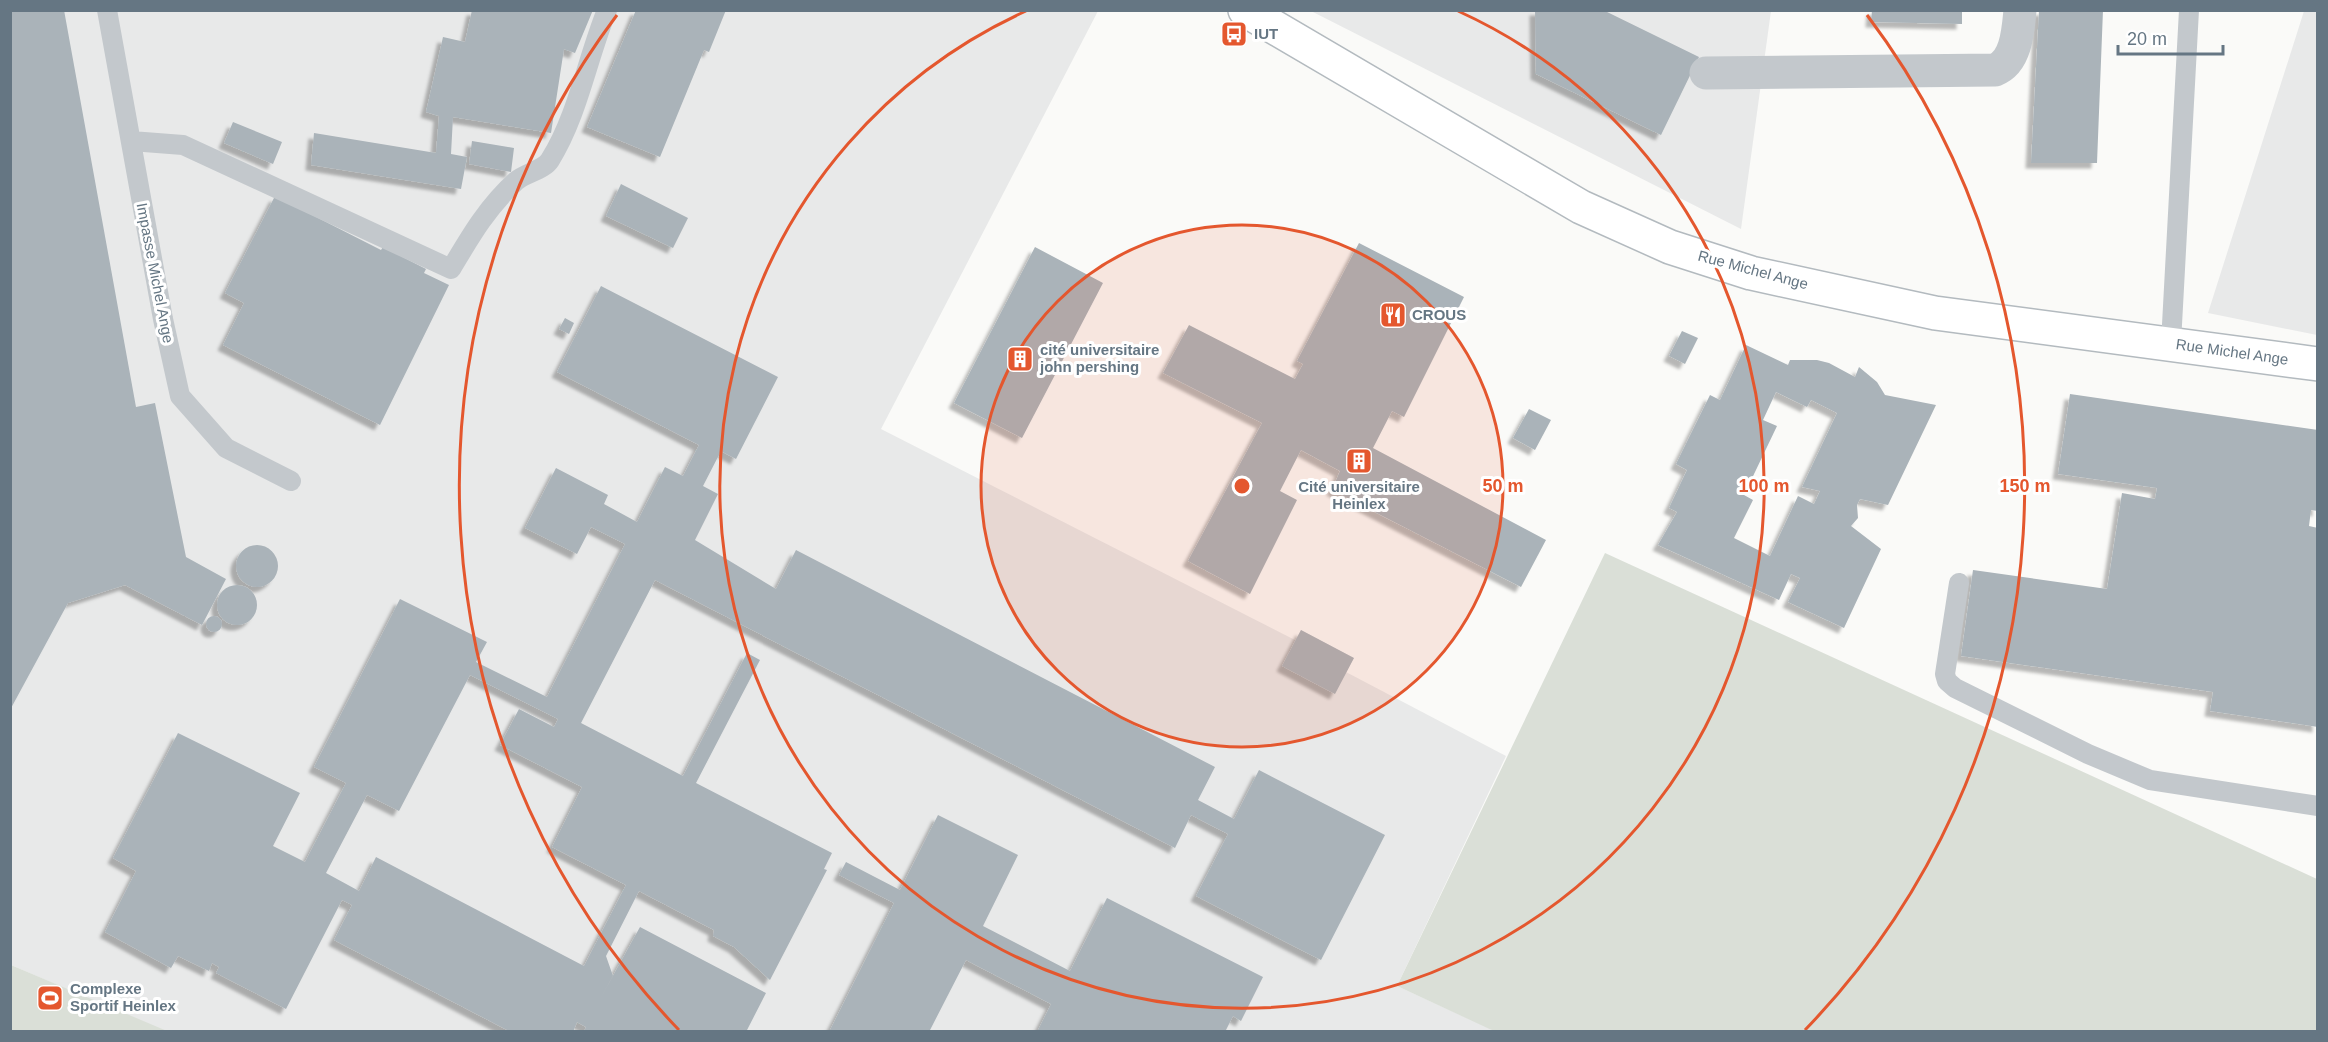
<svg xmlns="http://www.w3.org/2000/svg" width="2328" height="1042" font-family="Helvetica,sans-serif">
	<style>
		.built { fill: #e8e9e9 }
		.green { fill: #dadfd7 }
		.building { fill: #aab3b9; fill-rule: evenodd; filter: url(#shadow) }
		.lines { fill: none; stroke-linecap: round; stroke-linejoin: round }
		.secondary-casing { stroke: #b3babf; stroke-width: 36 }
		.lane { stroke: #c3c8cc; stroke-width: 20 }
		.street { stroke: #c3c8cc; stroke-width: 33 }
		.secondary { stroke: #fff; stroke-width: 33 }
		.ring { fill: none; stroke: #e4572e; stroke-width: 3 }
		.labels { text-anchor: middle; stroke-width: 6; stroke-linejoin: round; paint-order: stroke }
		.poi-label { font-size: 15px; font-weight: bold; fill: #657683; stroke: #fff; text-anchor: start }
		.street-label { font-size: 15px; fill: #657683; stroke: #fff }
		.centre { fill: #e4572e; stroke: #fff; stroke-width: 3 }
		.ring-label { font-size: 18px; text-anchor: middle; font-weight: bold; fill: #e4572e; stroke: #fff; stroke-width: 6; stroke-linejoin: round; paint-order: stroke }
	</style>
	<defs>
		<filter id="shadow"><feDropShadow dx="-5.5" dy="5.5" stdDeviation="1.5" flood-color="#0004"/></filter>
	</defs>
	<rect width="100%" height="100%" fill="#fafaf8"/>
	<!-- built -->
	<path class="built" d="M10,11H1098L881,429L1295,640L1301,630L1354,658L1346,672L1506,756L1397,986L1491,1029L1490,1031L167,1032L11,965Z
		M1311,11H1771L1741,229Z
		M2304,11H2318L2317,335L2208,313Z"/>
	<!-- green -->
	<path class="green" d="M1605,553L2317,879V1031L1496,1032L1397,986Z
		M10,965H11L167,1031H11Z"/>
	<!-- building -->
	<path class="building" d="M10,10H64L136,407L155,403L186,557L226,579L202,625L125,585L68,603L10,710Z
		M472,10H593L575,53L564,49L551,133L453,117L451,154L467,157L461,189L311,165L314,133L436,153L439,116L426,112L443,37L465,42Z
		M636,10H726L709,52L704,50L660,157L587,127Z
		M1535,10H1603L1699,57L1661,135L1536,74Z
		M1872,10H1962V24L1871,22Z
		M2039,10H2103L2097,163H2031Z
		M233,122L282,142L273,164L224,143Z
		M472,141L514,148L511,172L469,164Z
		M621,184L688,218L673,248L606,216Z
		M275,196L381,250L383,247L426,269L424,273L449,285L380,425L223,345L244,303L225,293Z
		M1359,243L1464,297L1404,417L1392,411L1373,448L1546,540L1521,587L1332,490L1340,471L1301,450L1280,491L1297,500L1250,594L1188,561L1262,423L1163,373L1189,325L1295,379L1303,364L1297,361Z
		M1035,247L1103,283L1022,438L954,403Z
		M601,286L778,377L736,459L721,451L703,486L718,494L695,540L776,589L796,550L1215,767L1198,800L1234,819L1259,770L1385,835L1321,960L1196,896L1228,834L1191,815L1175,848L655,580L581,723L683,776L747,653L760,660L696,783L832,853L824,869L827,870L770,980L734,947L713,936L714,930L639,891L606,956L613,976L599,1001L640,927L766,993L746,1032H584L586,1027L577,1022L573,1032H511L334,940L352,905L342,900L286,1009L216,973L219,967L212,963L209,971L178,956L171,968L105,932L136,871L113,858L178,733L300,793L273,846L305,862L346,783L314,767L400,599L487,642L476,662L547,697L625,544L591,527L577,554L525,528L556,468L608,495L604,504L637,522L665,467L683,476L699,445L557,372ZM470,675L558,719L554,727L519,709L500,745L582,787L552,847L626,885L584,966L376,857L359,891L326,873L367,795L399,811Z
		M565,318L574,323L569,334L559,329Z
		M1682,331L1698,338L1685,364L1669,356Z
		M1746,345L1788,365L1790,360H1817L1829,363L1855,377L1859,367L1877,382L1885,395L1936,405L1888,505L1860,499L1857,505L1858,518L1851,526L1881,549L1844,628L1788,602L1800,578L1791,574L1779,600L1658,545L1677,512L1669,508L1687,470L1676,464L1710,395L1720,400ZM1776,392L1807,407L1811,400L1837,413L1802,487L1820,491L1814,504L1798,496L1770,556L1734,538L1753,500L1744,495L1777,426L1763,420Z
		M2070,394L2318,430V511L2311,510L2309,526L2318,528V727L2210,711L2213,692L1961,656L1973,570L2107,589L2122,493L2155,499L2157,488L2058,474Z
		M1529,409L1551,420L1535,450L1513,438Z
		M236 566a21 21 0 1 1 42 0a21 21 0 1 1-42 0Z
		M217 605a20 20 0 1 1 40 0a20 20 0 1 1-40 0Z
		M206 624a8 8 0 1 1 16 0a8 8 0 1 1-16 0Z
		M1301,630L1354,658L1335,694L1282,666Z
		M938,815L1018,855L983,926L1070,971L1107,898L1263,977L1241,1021L1233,1016L1225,1032H1037L1051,1004L966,960L929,1032H829L894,903L839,875L846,862L900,890Z"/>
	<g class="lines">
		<defs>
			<path id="secondary" d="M1245,10L1581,207L1670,247L1751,273L1935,313L2318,364"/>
		</defs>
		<!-- secondary casing -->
		<use href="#secondary" class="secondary-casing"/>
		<!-- lane -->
		<path class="lane" d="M107,10L163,319L180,396L226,448L291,481
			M131,141L183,145L451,269C470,237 488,206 516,181C525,173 544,170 550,160C578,115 587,59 607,10
			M2171,343L2189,10
			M1959,583L1945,674L1947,681L1955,688L2088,754L2150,780L2318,806"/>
		<!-- street -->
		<path class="street" d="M1706,73L1995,70C2016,62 2018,32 2020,10"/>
		<!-- secondary -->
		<use href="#secondary" class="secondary"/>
	</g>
	<!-- distance rings -->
	<circle cx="1242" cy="486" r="261" fill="#e4572e" fill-opacity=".12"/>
	<g class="ring">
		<circle cx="1242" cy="486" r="261"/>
		<path d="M1458 11A522 522 0 1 1 1026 11"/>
		<path d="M679 1030A783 783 0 0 1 617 15M1867 15A783 783 0 0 1 1805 1030"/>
	</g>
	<!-- icons -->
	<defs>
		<symbol id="bus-square" viewBox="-11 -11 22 22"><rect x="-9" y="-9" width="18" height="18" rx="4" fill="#e4572e" stroke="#fff"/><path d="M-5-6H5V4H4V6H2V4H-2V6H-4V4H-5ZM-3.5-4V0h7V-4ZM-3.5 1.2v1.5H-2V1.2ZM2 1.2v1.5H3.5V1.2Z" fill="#fff"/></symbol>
		<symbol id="restaurant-square" viewBox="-11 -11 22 22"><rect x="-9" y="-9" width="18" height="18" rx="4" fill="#e4572e" stroke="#fff"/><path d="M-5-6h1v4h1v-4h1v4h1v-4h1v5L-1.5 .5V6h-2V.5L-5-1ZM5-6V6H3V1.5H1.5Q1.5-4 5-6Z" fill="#fff"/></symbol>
		<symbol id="building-square" viewBox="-11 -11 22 22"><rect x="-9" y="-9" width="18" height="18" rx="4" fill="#e4572e" stroke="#fff"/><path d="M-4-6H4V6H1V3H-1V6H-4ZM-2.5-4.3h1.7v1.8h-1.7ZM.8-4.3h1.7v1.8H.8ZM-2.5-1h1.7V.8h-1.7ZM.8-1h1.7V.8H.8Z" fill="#fff"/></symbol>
		<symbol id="stadium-square" viewBox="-11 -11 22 22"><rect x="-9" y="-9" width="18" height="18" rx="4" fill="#e4572e" stroke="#fff"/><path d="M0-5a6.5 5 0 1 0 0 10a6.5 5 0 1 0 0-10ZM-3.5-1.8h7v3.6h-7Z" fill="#fff"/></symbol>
	</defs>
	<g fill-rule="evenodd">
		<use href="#bus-square" x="1219" y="19" width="30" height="30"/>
		<use href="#restaurant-square" x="1378" y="300" width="30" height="30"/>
		<use href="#building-square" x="1005" y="344" width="30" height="30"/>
		<use href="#building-square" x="1344" y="446" width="30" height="30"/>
		<use href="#stadium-square" x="35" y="983" width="30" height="30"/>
	</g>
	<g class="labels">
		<!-- poi labels -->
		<g class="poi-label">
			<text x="1254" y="39">IUT</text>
			<text x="1412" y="320">CROUS</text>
			<text x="1040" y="355">cité universitaire<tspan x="1040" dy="17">john pershing</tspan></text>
			<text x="1359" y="492" text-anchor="middle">Cité universitaire<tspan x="1359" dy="17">Heinlex</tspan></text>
			<text x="70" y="994">Complexe<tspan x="70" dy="17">Sportif Heinlex</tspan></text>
		</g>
		<!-- street labels -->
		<g class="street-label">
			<text transform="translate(1753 270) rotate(15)" y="5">Rue Michel Ange</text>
			<text transform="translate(155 273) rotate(79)" y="5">Impasse Michel Ange</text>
			<text transform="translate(2232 352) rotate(8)" y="5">Rue Michel Ange</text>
		</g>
	</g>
	<circle cx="1242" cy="486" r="9" class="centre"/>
	<g class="ring-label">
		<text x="1503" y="492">50 m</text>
		<text x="1764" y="492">100 m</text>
		<text x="2025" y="492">150 m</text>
	</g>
	<!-- border -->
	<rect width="2328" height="1042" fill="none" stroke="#657683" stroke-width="24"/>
	<!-- scale -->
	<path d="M2118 45v9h105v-9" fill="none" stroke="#657683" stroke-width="3"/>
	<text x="2127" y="45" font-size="18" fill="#657683" stroke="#ffffff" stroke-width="4.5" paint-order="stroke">20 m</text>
</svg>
